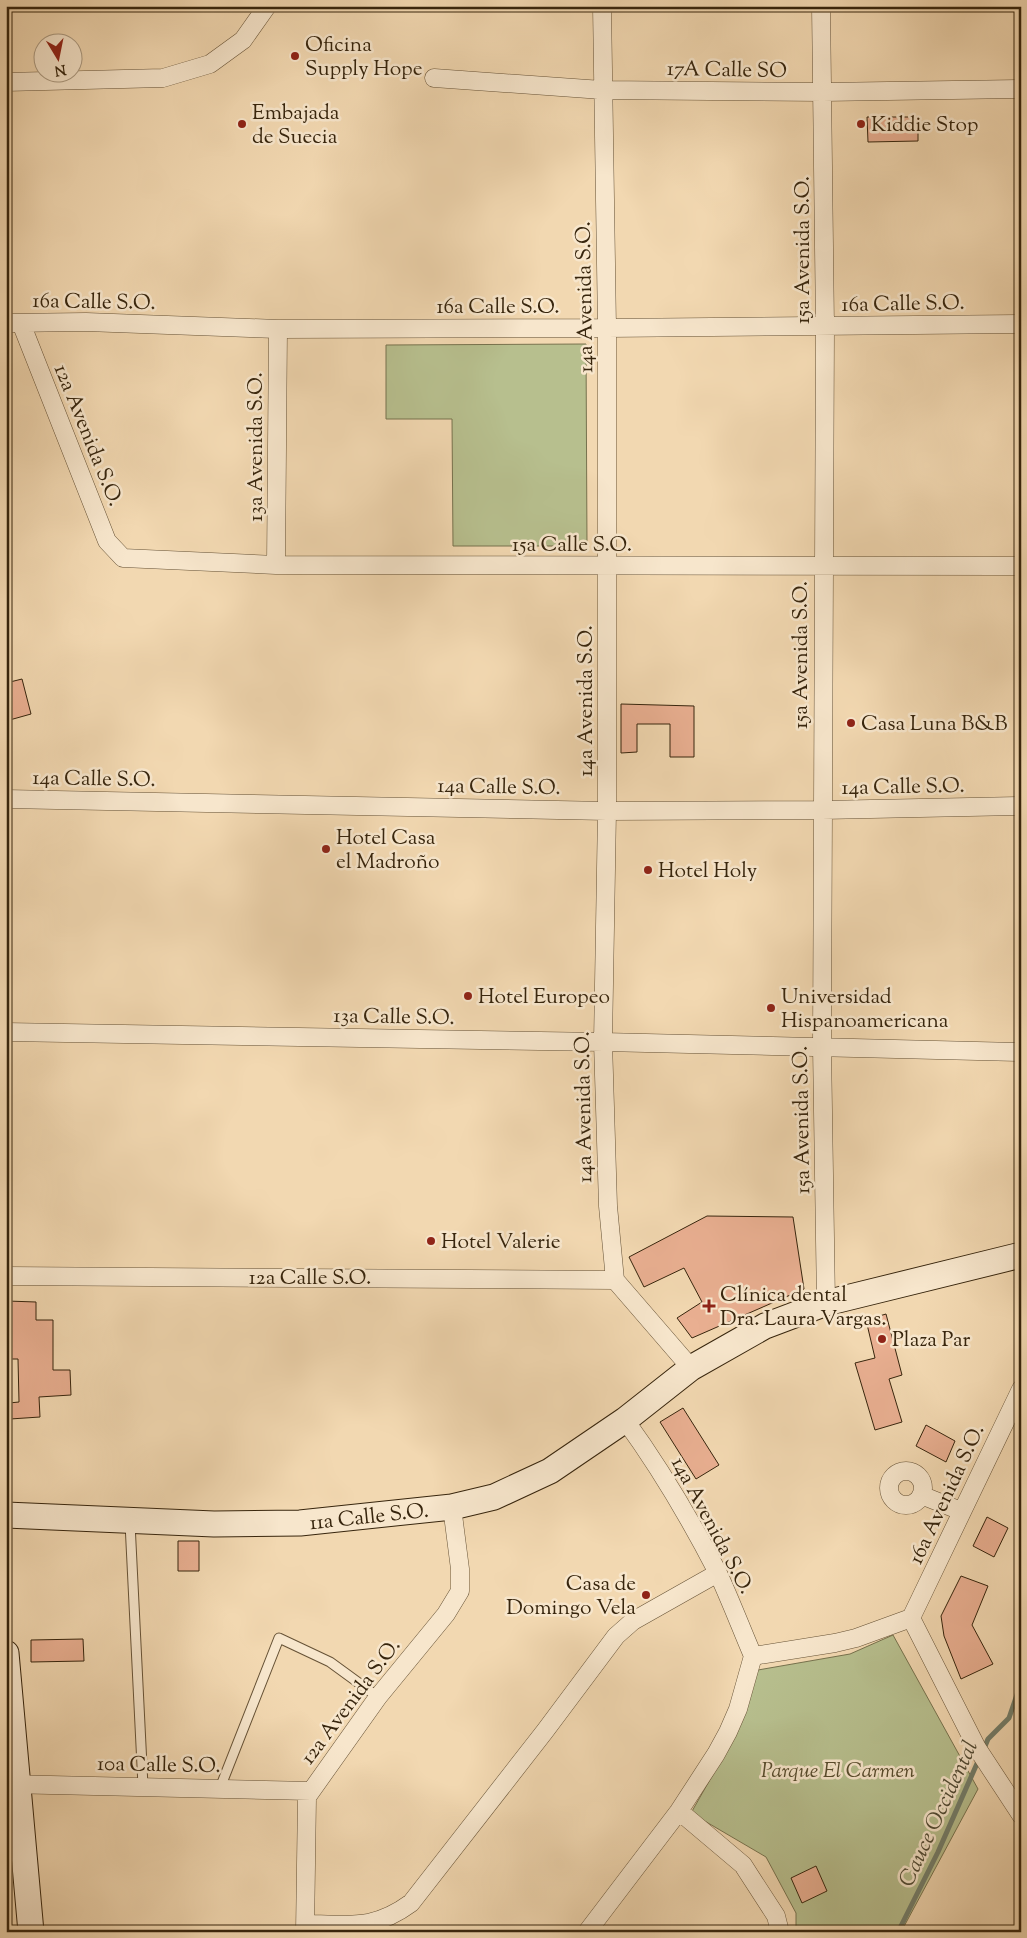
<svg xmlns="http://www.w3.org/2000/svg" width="1027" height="1938" font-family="'Sorts Mill Goudy',serif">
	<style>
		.green { fill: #b7bf8e; stroke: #77724e }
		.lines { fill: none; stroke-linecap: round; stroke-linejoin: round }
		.stream { stroke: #737e6b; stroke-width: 5 }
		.building { fill: #e9af91; stroke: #37250d }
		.lane-casing { stroke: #665236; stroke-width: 11 }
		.street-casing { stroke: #665236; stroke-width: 19 }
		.secondary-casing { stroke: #37250d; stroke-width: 27 }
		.lane { stroke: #f7e6cc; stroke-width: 9 }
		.street { stroke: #f7e6cc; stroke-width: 18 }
		.secondary { stroke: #f7e6cc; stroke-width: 25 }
		.poi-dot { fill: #8f2418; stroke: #f7e6cc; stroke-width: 2 }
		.labels { text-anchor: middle; stroke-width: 5; stroke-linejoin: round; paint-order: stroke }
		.poi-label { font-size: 21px; fill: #37250d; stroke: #f7e6cc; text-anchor: start }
		.street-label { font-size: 21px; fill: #37250d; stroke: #f7e6cc }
		.park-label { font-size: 21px; font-style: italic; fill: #574c2d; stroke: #f7e6cc }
		.water-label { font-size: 22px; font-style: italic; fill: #504a34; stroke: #f7e6cc }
	</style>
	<rect width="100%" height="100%" fill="#f2d8b1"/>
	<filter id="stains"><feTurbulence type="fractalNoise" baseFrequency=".004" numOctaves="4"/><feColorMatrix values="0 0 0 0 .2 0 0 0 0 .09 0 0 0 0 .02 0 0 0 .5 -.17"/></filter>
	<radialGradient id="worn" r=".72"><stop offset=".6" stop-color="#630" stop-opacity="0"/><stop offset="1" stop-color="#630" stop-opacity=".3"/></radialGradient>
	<!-- green -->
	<path class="green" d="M586,344L587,546H453L452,419H386V345Z
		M893,1635L978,1789L901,1932H796V1913L766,1857L691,1813L716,1769L758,1670L850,1654Z"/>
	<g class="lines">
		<!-- stream -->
		<path class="stream" d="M983,1751L988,1739L1009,1718L1021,1683
			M898,1932L938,1852L979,1759"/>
	</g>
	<!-- building -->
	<path class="building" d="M867,117H918V141L868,142Z
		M22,679L31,714L6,721V683Z
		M621,704L694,706V757H670V724H637V752L621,753Z
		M707,1216L793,1217L804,1289L692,1338L677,1318L702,1302L684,1268L644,1287L629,1257Z
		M7,1301L36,1302V1320H53V1370H70L71,1395L39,1397L40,1417L10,1419L9,1403L19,1402L18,1359H7Z
		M886,1314L902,1375L889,1379L902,1422L875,1430L855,1363L875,1358L866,1320Z
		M683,1408L719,1465L696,1479L660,1422Z
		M926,1425L955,1441L946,1462L916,1446Z
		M987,1517L1008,1528L994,1557L973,1546Z
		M178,1541H199V1571H178Z
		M961,1576L988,1586L972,1625L993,1664L961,1679L944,1636L941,1616Z
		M83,1639L84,1661L31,1662V1640Z
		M816,1866L827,1891L802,1903L791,1878Z"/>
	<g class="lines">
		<defs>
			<path id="lane" d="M130,1523L143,1786
				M220,1788L279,1638L330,1662L378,1697"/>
			<path id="street" d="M602,6L607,328V811L603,1042L608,1206L615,1280L691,1368
				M821,6L825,327L822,1047L826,1303
				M434,78L602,90L823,92L1021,89
				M6,82L163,78L210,64L243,40L267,6
				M6,323L86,322L278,329L607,328L1021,324
				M21,323L107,541L123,558L276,565L1021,566
				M276,565L278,329
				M6,799L607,811L822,810L1021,806
				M6,1032L603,1042L1021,1052
				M6,1276L615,1280
				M625,1420C660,1468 690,1519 717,1571C730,1599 741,1628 753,1656
				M889 1488a17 17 0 1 1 34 0a17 17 0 1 1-34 0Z
				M921,1495L961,1511
				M911,1618L1021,1389
				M911,1618L977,1748L1021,1815
				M753,1656L835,1643L856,1638L911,1618
				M7,1784L311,1791
				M679,1811L743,1865L776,1916L780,1932
				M306,1924C349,1924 373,1931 411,1903L545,1731L616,1636L633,1621L718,1573
				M305,1932L307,1797L378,1697L446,1614L460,1591V1569L452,1507
				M587,1932L679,1811L716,1754L728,1732L738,1709L753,1656"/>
			<path id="secondary" d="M6,1515L214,1524L300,1523L452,1507L494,1497L550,1471L625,1420L691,1368L765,1326L826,1303L1021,1255
				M6,1653L31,1932"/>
		</defs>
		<!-- lane casing -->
		<use href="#lane" class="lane-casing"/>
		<!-- street casing -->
		<use href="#street" class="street-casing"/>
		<!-- secondary casing -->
		<use href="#secondary" class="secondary-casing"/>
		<!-- lane -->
		<use href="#lane" class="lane"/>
		<!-- street -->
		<use href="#street" class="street"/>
		<!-- secondary -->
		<use href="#secondary" class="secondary"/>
	</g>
	<!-- markers -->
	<g class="poi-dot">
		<circle cx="295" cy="56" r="5"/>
		<circle cx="242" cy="124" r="5"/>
		<circle cx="861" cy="124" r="5"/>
		<circle cx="851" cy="723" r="5"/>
		<circle cx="326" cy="849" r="5"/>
		<circle cx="648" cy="870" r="5"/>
		<circle cx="468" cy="996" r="5"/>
		<circle cx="771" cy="1008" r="5"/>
		<circle cx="431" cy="1241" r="5"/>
		<path d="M706.5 1298.5h5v5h5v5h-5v5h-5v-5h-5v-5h5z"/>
		<circle cx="882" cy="1339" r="5"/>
		<circle cx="646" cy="1595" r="5"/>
	</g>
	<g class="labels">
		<!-- poi labels -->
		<g class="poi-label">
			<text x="305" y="51">Oficina<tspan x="305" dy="24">Supply Hope</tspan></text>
			<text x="252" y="119">Embajada<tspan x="252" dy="24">de Suecia</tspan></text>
			<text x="871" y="131">Kiddie Stop</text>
			<text x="861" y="730">Casa Luna B&amp;B</text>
			<text x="336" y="844">Hotel Casa<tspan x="336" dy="24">el Madroño</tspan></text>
			<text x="658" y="877">Hotel Holy</text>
			<text x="478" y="1003">Hotel Europeo</text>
			<text x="781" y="1003">Universidad<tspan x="781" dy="24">Hispanoamericana</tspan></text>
			<text x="441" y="1248">Hotel Valerie</text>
			<text x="720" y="1301">Clínica dental<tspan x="720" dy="24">Dra. Laura Vargas.</tspan></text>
			<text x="892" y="1346">Plaza Par</text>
			<text x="636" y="1590" text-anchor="end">Casa de<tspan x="636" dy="24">Domingo Vela</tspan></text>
		</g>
		<!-- street labels -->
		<g class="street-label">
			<text transform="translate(727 69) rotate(1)" y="7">17A Calle SO</text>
			<text transform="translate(802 250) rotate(-90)" y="7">15a Avenida S.O.</text>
			<text transform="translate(584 297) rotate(-91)" y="7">14a Avenida S.O.</text>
			<text transform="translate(94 301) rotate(1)" y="7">16a Calle S.O.</text>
			<text transform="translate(903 303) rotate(-1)" y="7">16a Calle S.O.</text>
			<text x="498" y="313">16a Calle S.O.</text>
			<text transform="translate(89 435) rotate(68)" y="7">12a Avenida S.O.</text>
			<text transform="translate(255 447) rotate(-90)" y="7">13a Avenida S.O.</text>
			<text x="572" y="551">15a Calle S.O.</text>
			<text transform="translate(800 655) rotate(-90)" y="7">15a Avenida S.O.</text>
			<text transform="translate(585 701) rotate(-90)" y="7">14a Avenida S.O.</text>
			<text transform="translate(94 778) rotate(1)" y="7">14a Calle S.O.</text>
			<text transform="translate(499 786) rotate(1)" y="7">14a Calle S.O.</text>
			<text transform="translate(903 786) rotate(-1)" y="7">14a Calle S.O.</text>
			<text transform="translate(394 1016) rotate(1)" y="7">13a Calle S.O.</text>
			<text transform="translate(583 1107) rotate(-91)" y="7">14a Avenida S.O.</text>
			<text transform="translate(801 1120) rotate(-91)" y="7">15a Avenida S.O.</text>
			<text x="310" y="1284">12a Calle S.O.</text>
			<text transform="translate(946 1494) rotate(-65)" y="7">16a Avenida S.O.</text>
			<text transform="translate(369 1516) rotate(-6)" y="7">11a Calle S.O.</text>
			<text transform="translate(713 1525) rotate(62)" y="7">14a Avenida S.O.</text>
			<text transform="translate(350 1701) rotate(-53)" y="7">12a Avenida S.O.</text>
			<text transform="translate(159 1764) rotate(1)" y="7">10a Calle S.O.</text>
		</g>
		<!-- park labels -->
		<g class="park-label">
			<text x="838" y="1777">Parque El Carmen</text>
		</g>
		<!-- water labels -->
		<g class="water-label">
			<text transform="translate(937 1813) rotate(-65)" y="8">Cauce Occidental</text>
		</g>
	</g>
	<!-- margin -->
	<rect width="1027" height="1938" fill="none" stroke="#f2d8b1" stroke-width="25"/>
	<rect x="8" y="8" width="1012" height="1923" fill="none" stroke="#37250d" stroke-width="2.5"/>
	<rect x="12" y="12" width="1002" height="1913" fill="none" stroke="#37250d"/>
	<!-- north arrow -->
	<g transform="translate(58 58) rotate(170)"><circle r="24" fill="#f7e6cc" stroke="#aa9980"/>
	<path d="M0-4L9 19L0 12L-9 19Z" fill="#8f2418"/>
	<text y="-8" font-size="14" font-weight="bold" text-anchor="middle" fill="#37250d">N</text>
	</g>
	<rect width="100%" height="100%" filter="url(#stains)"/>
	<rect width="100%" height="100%" fill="url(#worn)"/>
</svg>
